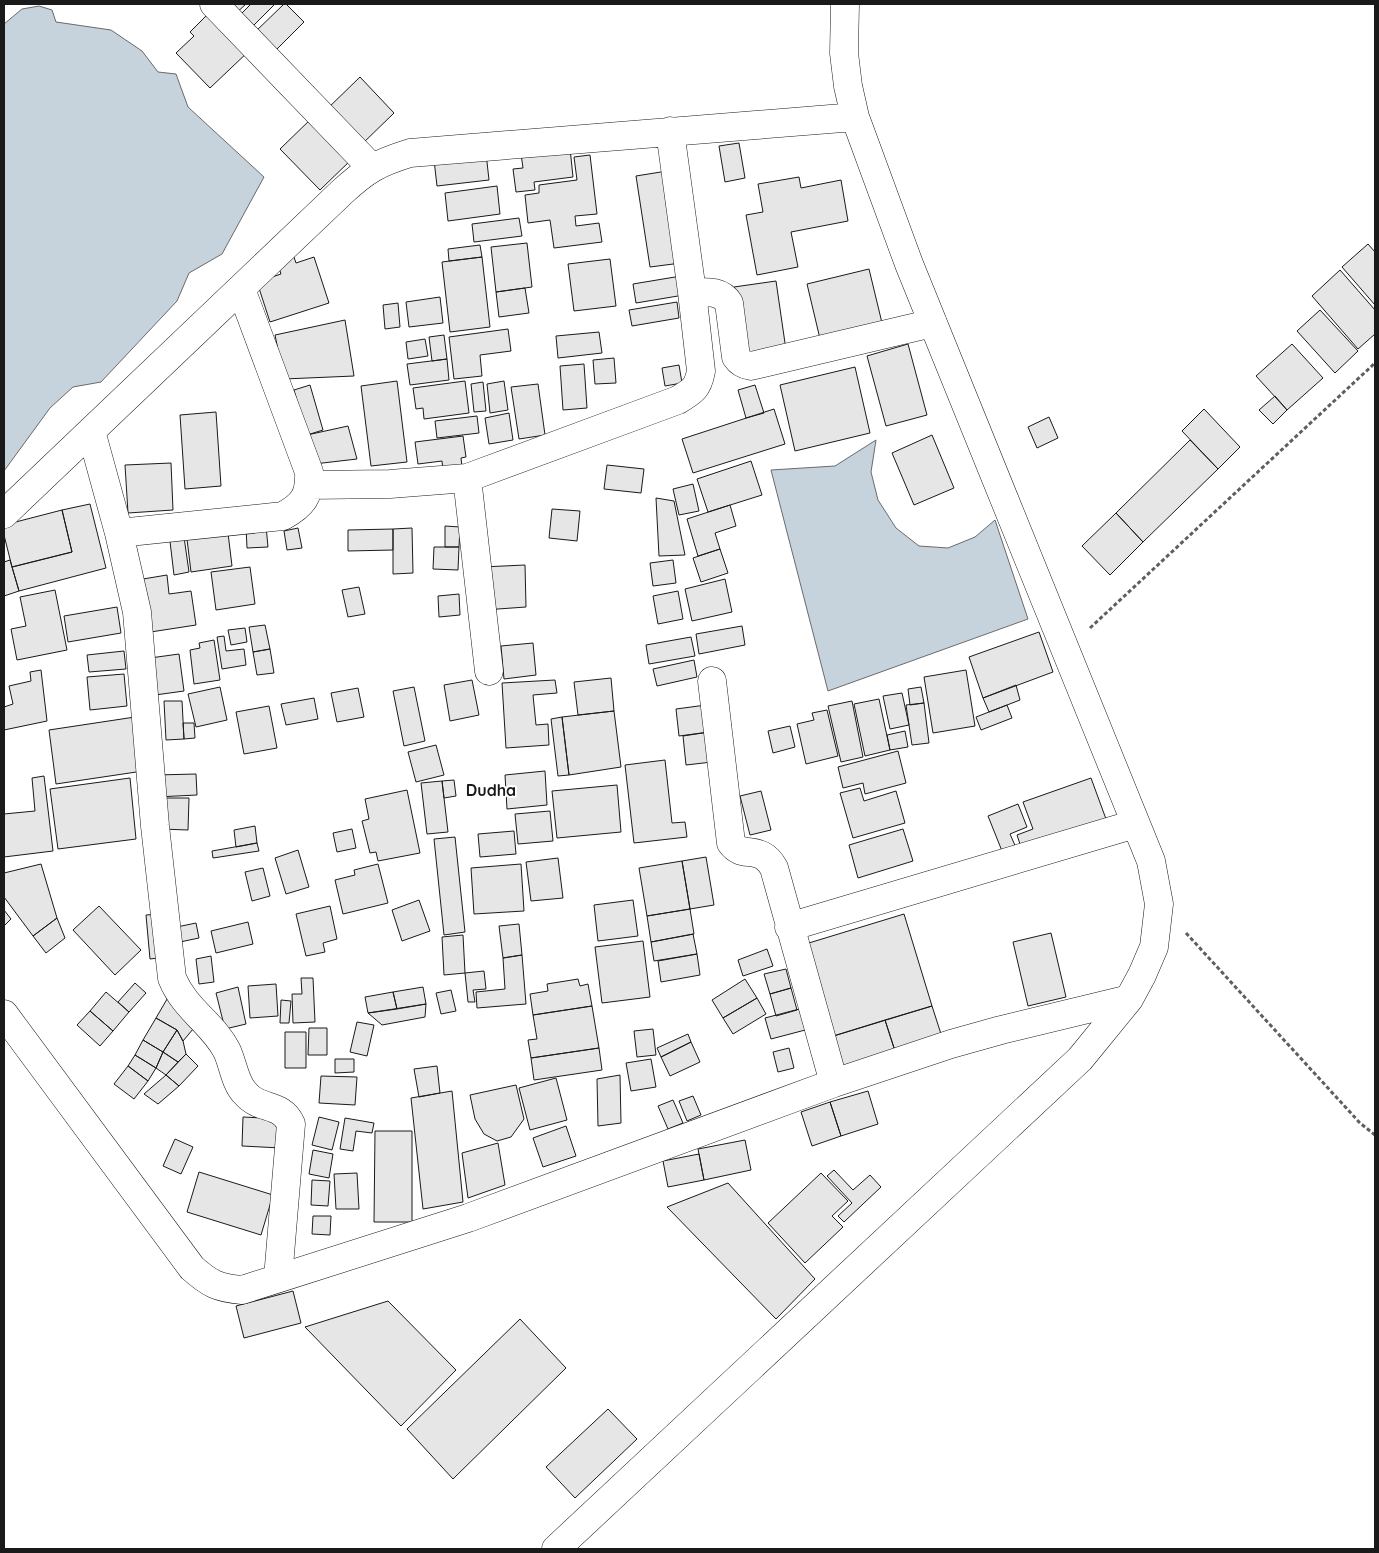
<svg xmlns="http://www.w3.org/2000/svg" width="1379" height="1553" font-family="Quicksand,sans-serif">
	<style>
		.water { fill: #c6d2dc; stroke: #6a6a6a }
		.building { fill: #e6e6e6; stroke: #1a1a1a }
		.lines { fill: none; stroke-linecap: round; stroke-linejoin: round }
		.minor-casing { stroke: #1a1a1a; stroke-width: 29 }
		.path { stroke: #5f5f5f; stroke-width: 3; stroke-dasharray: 4 2.5; stroke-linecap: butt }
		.minor { stroke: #fff; stroke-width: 28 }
		.labels { text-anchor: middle; stroke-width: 4; stroke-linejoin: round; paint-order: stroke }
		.quarter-label { font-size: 16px; font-weight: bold; fill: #1a1a1a; stroke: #fff }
	</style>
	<rect width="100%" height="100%" fill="#fff"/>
	<!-- water -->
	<path class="water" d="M39,6L52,10L56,22L111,30L142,51L158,72L176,74L188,107L264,177L222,254L189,273L177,301L101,382L73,387L50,408L4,471V24L22,9Z
		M876,440L871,472L878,500L896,528L919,546L948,548L975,537L995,520L1028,619L828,691L771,470L835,466Z"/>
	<!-- building -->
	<path class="building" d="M222,4H246L233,16Z
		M251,4H275L252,27L240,15Z
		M284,4H286L304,22L273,53L254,33Z
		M207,15L250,50L210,88L176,53L194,36L190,32Z
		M360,77L394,113L360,146L325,111Z
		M313,117L353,158L320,190L280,149Z
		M739,143L745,178L725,182L719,146Z
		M570,148L573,177L534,182L535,190L516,192L513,169L523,168L521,154Z
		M486,153L489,180L437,186L434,160Z
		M590,155L597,214L575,216L576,226L599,223L602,242L554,248L550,220L528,223L525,195L539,193V185L577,180L574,157Z
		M667,171L681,263L650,267L636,176Z
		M799,177L801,188L841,180L848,221L791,232L798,267L757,275L746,215L763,212L758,184Z
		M497,186L500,214L448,221L445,193Z
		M519,218L522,236L474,242L472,224Z
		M527,243L532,287L496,292L491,247Z
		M1368,244L1375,252V305L1342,267Z
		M480,245L482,257L449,261L448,249Z
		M294,257L296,263L314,257L329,303L270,322L257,282L281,274L277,262Z
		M482,257L490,327L450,332L442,262Z
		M610,259L616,306L574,311L568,264Z
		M869,269L883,327L821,343L807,284Z
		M1340,270L1375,310V334L1358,349L1312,296Z
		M681,276L684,295L636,303L633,284Z
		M776,281L786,350L744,356L734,287Z
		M525,288L529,313L499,317L496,292Z
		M440,297L443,323L409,327L406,302Z
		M677,302L679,318L632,326L629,310Z
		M398,303L400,327L385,329L383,305Z
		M1320,310L1358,351L1335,373L1297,331Z
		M345,320L354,376L284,379L275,335Z
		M508,329L511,351L480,355L482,376L454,379L449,337Z
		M599,332L602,353L558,358L556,336Z
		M444,335L447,359L432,361L429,337Z
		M425,339L428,356L408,359L406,342Z
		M908,344L927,415L886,426L867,356Z
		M1292,344L1323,378L1287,410L1256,376Z
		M614,358L616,383L595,384L593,360Z
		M447,359L449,380L410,385L407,364Z
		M584,364L587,408L563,410L560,366Z
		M679,365L682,383L665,386L662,368Z
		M855,367L870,433L795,451L780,385Z
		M397,381L407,462L371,466L361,386Z
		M465,381L469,413L424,419L423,408L416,409L413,388Z
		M504,381L508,410L490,413L487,384Z
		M483,382L486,411L474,412L471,384Z
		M538,384L545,435L519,439L511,387Z
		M310,385L323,430L307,435L294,390Z
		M755,385L764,413L746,418L738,390Z
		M1275,396L1287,410L1273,424L1259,410Z
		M774,409L785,444L693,473L682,439Z
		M1204,409L1240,447L1218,469L1182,431Z
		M216,412L221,486L185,489L180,415Z
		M509,413L513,440L489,444L485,418Z
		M477,416L479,433L437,438L435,421Z
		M1049,417L1058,438L1037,448L1028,427Z
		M348,426L357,459L314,464L307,435Z
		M932,435L954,488L914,505L892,453Z
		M463,436L466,457L461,458L462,467L443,470L442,461L418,464L415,442Z
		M1190,440L1218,469L1143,542L1116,513Z
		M751,461L762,495L708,512L697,479Z
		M171,463L173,510L128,513L125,465Z
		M607,465L644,469L641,493L604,489Z
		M693,484L699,511L679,515L673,489Z
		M656,498L674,501L685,555L659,556Z
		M90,504L106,568L19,591L12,567L72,552L62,510Z
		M730,505L736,526L715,533L720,549L698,556L687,519Z
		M552,509L580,511L577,541L549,538Z
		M62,510L72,552L12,567L4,535V525Z
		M1116,513L1143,542L1110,575L1082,546Z
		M227,525L232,566L191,572L186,531Z
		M266,526L268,547L247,548L246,527Z
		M445,526L460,527L459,547H445Z
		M298,528L302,548L287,550L284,531Z
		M412,528L413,573L393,574V529Z
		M393,529V550L348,551V530Z
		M183,530L189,572L174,575L169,533Z
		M434,547H459L458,570L433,569Z
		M720,549L728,573L701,582L693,558Z
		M10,560L19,591L4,596V562Z
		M673,560L676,583L653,586L650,563Z
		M525,565L526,607L484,610L482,567Z
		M250,567L255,604L216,610L211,572Z
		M167,575L169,594L191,591L196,625L144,633L137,580Z
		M725,579L732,612L692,621L685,589Z
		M359,587L365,614L348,617L342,590Z
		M55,590L67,650L17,660L11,629L26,626L20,597Z
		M678,591L683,619L658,624L653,596Z
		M459,594L460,615L439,617L438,596Z
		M117,607L121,633L68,642L64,616Z
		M265,625L270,649L253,652L249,627Z
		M742,626L745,645L699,654L696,634Z
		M245,628L247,642L231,645L228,630Z
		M1039,632L1053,672L983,698L969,657Z
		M224,636L226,651L244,649L246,665L222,669L217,637Z
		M691,637L695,656L649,664L646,645Z
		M214,640L220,680L194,684L190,650L200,648L199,643Z
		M533,643L536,675L504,679L501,646Z
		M270,649L274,673L257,675L253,652Z
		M124,651L126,669L89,672L87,655Z
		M179,654L184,691L155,695L150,658Z
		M694,660L697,677L657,686L653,669Z
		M41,670L47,721L4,730V707L13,704L9,686L31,681L30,672Z
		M966,670L975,726L933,733L924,677Z
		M124,674L127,706L90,710L87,677Z
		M611,678L614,711L578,715L574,682Z
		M472,680L479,715L450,721L444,685Z
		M555,680L557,693L533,695L536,725L548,724L549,745L506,748L502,683Z
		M1016,685L1020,700L989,712L983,698Z
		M220,687L227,720L196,727L188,694Z
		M414,687L425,741L404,746L393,691Z
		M921,687L924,703L910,705L908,689Z
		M358,688L364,717L337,722L331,693Z
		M902,693L909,725L890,729L883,696Z
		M314,698L318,719L286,725L281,704Z
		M879,699L890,750L865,756L854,704Z
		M164,701H182L184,739L166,740Z
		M852,701L863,757L841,762L828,706Z
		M924,703L929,743L912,745L906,705Z
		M706,705L709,732L679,736L676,709Z
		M1007,705L1012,718L981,730L976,717Z
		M269,706L277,748L244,754L236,712Z
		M827,710L838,756L806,764L797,724L814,720L812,713Z
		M614,711L621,767L569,775L562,717Z
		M135,717L143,771L56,784L49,730Z
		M562,717L569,775L558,776L551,719Z
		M183,723H194L195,738L184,739Z
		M790,726L795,747L773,753L768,731Z
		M905,731L908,747L890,750L887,735Z
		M709,732L712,762L686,765L683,736Z
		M436,745L444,775L416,782L408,752Z
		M898,751L906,783L865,794L863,783L843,788L838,767Z
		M665,760L672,823L685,822L687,837L634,843L625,765Z
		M545,771L547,805L507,809L505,775Z
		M196,774L197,795L156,797V775Z
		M44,776L53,851L4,857V814L35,811L32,778Z
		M130,778L136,839L58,849L50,789Z
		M1091,778L1106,819L1022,850L1017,835L1033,829L1023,802Z
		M454,780L456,796L444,798L442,781Z
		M442,781L448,832L427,834L421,783Z
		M617,785L621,832L557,838L552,791Z
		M860,788L864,801L896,791L905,823L853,838L840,793Z
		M407,790L420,853L378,861L376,852L370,853L362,821L369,819L365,799Z
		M761,791L771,830L750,835L740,796Z
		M162,798H189L188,830L161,829Z
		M1018,804L1027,827L1010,834L1017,850L1004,856L988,816Z
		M550,811L553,841L518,844L515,814Z
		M255,826L257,843L236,847L234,830Z
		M352,829L356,848L337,852L333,833Z
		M903,829L913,861L858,878L849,845Z
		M514,831L516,854L480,857L478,834Z
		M455,837L465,932L444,935L434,839Z
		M257,843L259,851L213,858L212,851Z
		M298,850L309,887L286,894L275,858Z
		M706,857L714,905L690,909L682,861Z
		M558,858L563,898L531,901L526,862Z
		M682,861L690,909L647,916L639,868Z
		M41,864L57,918L33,936L4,897V873Z
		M378,864L388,903L343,914L335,880L355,875L354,870Z
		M521,864L524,911L474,914L471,868Z
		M263,868L270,896L252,901L245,872Z
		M419,900L430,931L402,941L392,910Z
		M633,900L638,936L598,941L594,905Z
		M99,906L141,950L115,975L73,930Z
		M330,906L337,939L323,943L325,952L306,956L296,914Z
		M690,909L694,934L651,942L647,916Z
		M4,910L11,919L4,926Z
		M162,914L166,957L150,959L146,915Z
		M904,914L932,1006L827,1038L799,946Z
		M57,918L65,938L46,953L33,936Z
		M248,922L253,944L216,953L211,931Z
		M196,923L199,938L175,943L172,928Z
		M519,924L522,955L503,958L499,926Z
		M1051,933L1066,997L1028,1006L1013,942Z
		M693,934L697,954L654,961L651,942Z
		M463,935L465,973L444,975L442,937Z
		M643,941L650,997L602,1003L595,947Z
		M767,949L773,966L743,976L738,960Z
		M697,954L700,975L661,982L658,961Z
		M522,955L526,1004L477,1008L476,992L505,989L503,958Z
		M211,956L214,982L199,984L196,959Z
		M786,969L791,988L770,994L764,974Z
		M484,971L486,989L473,990L475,1002H468L465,973Z
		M301,978H313L315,1022L293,1023L292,994H302Z
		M578,979L580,986L588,984L592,1006L533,1015L530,994L548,991L547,984Z
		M745,979L757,998L723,1018L712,1000Z
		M135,983L146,993L129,1012L118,1002Z
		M276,984L278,1016L250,1018L248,986Z
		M238,987L246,1024L225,1029L216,993Z
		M423,987L426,1004L397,1009L393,992Z
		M791,988L797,1010L776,1016L770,994Z
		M451,990L456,1011L441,1014L436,993Z
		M106,992L129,1012L113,1031L90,1011Z
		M393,992L397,1009L368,1013L365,997Z
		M170,994L199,1022L183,1041L177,1030L156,1018Z
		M757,998L766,1014L733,1034L723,1018Z
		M281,1000L291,1001L289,1023H280Z
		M426,1004L425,1017L382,1025L368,1013Z
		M592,1006L599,1048L531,1058L528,1040L537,1039L533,1015Z
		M932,1006L942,1037L895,1051L885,1020Z
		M803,1008L809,1029L771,1039L765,1018Z
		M90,1011L113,1031L100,1046L77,1025Z
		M156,1018L177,1030L163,1052L143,1040Z
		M885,1020L895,1051L837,1069L827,1038Z
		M357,1022L374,1025L367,1056L350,1052Z
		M309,1028H327V1055H308Z
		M653,1029L656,1055L637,1057L634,1031Z
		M177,1030L183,1041L186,1054L178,1062L163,1052Z
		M285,1032H306V1068H285Z
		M688,1034L691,1042L661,1057L657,1048Z
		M143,1040L163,1052L156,1068L135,1055Z
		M691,1042L700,1062L670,1076L661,1057Z
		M599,1048L602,1070L534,1080L531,1058Z
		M789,1048L794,1068L778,1072L773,1052Z
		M163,1052L178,1062L166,1075L156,1068Z
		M186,1054L198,1066L179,1086L166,1075Z
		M135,1055L156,1068L148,1081L128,1066Z
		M335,1059H354V1072L335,1073Z
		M651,1059L656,1087L631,1091L626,1063Z
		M128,1066L148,1081L134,1099L114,1084Z
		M437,1066L440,1093L419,1097L414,1069Z
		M166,1075L179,1086L158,1104L144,1094Z
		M620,1075L621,1123L598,1126L597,1079Z
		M321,1076L357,1077L355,1105L319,1103Z
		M556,1078L567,1120L530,1130L519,1088Z
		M516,1085L524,1119L511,1137L497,1141L484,1134L475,1119L470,1095Z
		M452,1091L463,1202L423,1209L411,1098Z
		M868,1091L878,1124L841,1136L830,1102Z
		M693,1096L701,1115L687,1121L679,1101Z
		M673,1100L683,1123L668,1129L658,1106Z
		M830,1102L841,1136L812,1146L801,1112Z
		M243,1117L282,1119L281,1148L242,1146Z
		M319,1117L339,1122L332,1150L312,1145Z
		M345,1118L374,1123L372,1133L356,1131L353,1151L340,1149Z
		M566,1126L576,1156L543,1167L533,1138Z
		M375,1131H412V1222H374Z
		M175,1139L193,1147L181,1174L163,1166Z
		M745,1140L751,1170L704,1180L698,1149Z
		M498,1143L505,1185L468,1198L462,1153Z
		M313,1150L333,1154L329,1178L309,1174Z
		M699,1154L704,1180L668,1187L663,1161Z
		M834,1170L853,1190L870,1175L881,1187L844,1222L838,1216L852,1203L827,1176Z
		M199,1172L273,1195L261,1235L187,1212Z
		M357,1173L359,1209H336L334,1174Z
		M821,1173L848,1201L832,1216L843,1227L805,1263L768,1223Z
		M312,1180L330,1181L328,1206L311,1205Z
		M728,1183L815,1279L776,1319L667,1207Z
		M313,1216H331L330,1235L312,1234Z
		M293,1291L301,1323L244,1338L236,1306Z
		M388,1301L456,1370L401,1426L305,1327Z
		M520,1319L566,1368L453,1479L407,1429Z
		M608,1409L637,1439L575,1498L546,1467Z"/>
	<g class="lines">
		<defs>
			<path id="minor" d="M214,4L372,168
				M692,292C706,292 721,290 729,303L736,357C740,363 744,365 751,366L933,323
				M91,431L119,533L137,612L155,826L172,978C185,1010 213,1023 227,1051C233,1064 235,1083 245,1093C260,1111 281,1102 291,1124L278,1278
				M467,478L489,671
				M309,485L390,484L467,478L678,400C693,391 698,388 701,371L692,292L670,131
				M4,514L342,192C367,169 378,163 410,153L855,117
				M119,533L283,516C303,505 310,496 309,472L241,289
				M712,681L731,843C743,860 760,843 774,868L834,1083
				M789,927L1135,824
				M4,1014L192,1268C210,1284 218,1288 242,1290L468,1218L834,1083L951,1044L1001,1030L1129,999
				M556,1549L1080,1059L1129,999L1142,975L1154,947L1159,904L1151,861L909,264L855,117L848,86L844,53L845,4"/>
		</defs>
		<!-- minor casing -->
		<use href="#minor" class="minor-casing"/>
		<!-- path -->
		<path class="path" d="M1090,628L1375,363
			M1186,933L1360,1123L1375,1135"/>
		<!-- minor -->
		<use href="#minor" class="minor"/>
	</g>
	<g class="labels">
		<!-- quarter labels -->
		<g class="quarter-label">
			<text x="491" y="796">Dudha</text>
		</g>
	</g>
	<!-- border -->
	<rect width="1379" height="1553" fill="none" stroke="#1a1a1a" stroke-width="10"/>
</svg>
